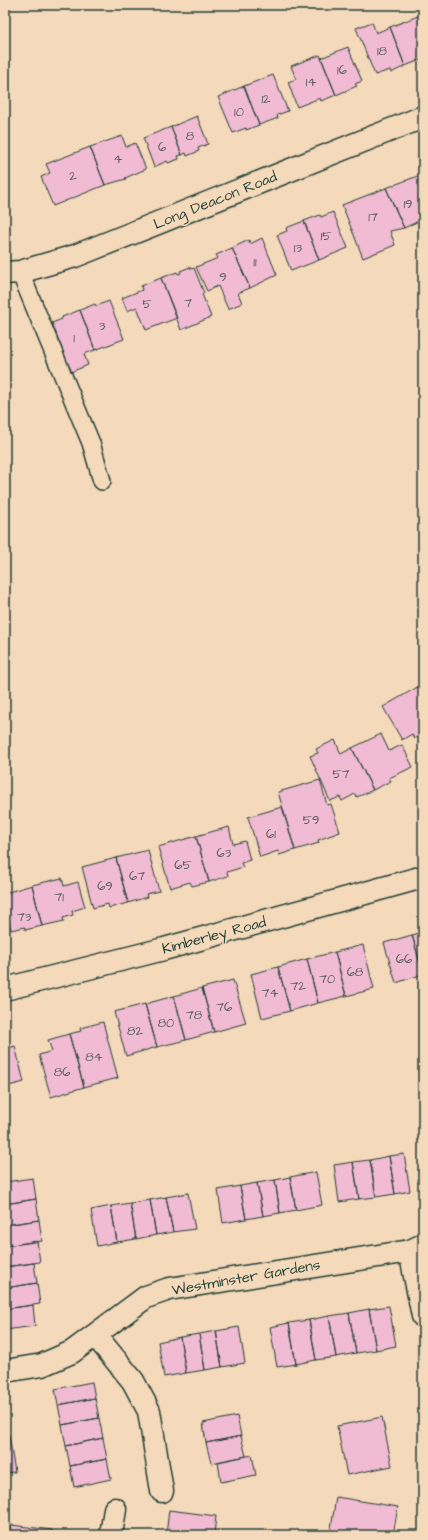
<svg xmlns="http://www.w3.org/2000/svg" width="428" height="1540" font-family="'Architects Daughter',sans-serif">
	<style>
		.building { fill: #f1bbd3; stroke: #1f3d34 }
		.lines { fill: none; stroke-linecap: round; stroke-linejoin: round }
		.lane-casing { stroke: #1f3d34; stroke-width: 20 }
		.street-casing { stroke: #1f3d34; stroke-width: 25 }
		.lane { stroke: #f5d9bb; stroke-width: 17 }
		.street { stroke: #f5d9bb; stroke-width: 22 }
		.labels { text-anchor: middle; stroke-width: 3; stroke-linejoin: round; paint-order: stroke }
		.number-label { font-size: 13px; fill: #545c5c }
		.street-label { font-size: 15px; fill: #1f3d34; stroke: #f5d9bb }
	</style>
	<rect width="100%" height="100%" fill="#f5d9bb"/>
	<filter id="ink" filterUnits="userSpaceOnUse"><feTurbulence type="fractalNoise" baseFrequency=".025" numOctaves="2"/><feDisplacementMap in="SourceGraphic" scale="8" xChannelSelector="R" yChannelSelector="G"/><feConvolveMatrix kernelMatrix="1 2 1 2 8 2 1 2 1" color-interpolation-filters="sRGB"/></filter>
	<g filter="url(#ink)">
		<!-- building -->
		<path class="building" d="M418,16L423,28V59L405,66L390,27Z
			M372,22L376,33L390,27L405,66L391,73L390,70L375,75L356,28Z
			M348,47L362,81L355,84L357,86L336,95L321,58Z
			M320,55L336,95L321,101L320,98L297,107L288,82L296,79L291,66Z
			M273,75L288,111L277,115L278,118L259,125L244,86Z
			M244,86L259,125L246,130V128L233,133L218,97Z
			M197,116L208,144L198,148L199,151L187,156L186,153L182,155L171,127Z
			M171,127L182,155L178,156L179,159L168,163L167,161L154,167L143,138Z
			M122,136L126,147L135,143L146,169L125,178L126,179L105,185L90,147Z
			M90,147L105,185L53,206L41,177L50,173L46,164Z
			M423,174V219L404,228L386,188Z
			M386,188L404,228L390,231L395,245L363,258L342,205Z
			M333,212L348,248L319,260L304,221L320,215L321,217Z
			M304,221L319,260L291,271L277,235L287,231L286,228Z
			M262,238L277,275L250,288L232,248L249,240L250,244Z
			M232,248L250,288L238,293L242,303L228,309L218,286L207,291L196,267L218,258L216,255Z
			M190,267L191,269L194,268L204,293L202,294L211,317L181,330L161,278L177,272L178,274L181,273L180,271Z
			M161,278L177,318L146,330L137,307L127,311L122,298L142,290L141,286Z
			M109,301L124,339L95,350L80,310L95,304L96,306Z
			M80,310L95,350L84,354L88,365L71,372L52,323L62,319V317Z
			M421,685L423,689V737L419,739L417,737L414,739L412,734L402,740L383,707Z
			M381,734L389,751L402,745L413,767L389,778L391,781L373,790L352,748Z
			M335,740L341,754L352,748L373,790L357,797L355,794L342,801L340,797L330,801L310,756L318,753L316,749Z
			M320,780L327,805L331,804L340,832L318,840L319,843L295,850L278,792Z
			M282,807L295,850L279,855L278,851L260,857L248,817Z
			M229,827L233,844L245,841L250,860L241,863L243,867L227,872L228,876L209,882L196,836Z
			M196,836L209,882L192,886L190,882L170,888L158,847Z
			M148,850L159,891L146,894L147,897L128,903L116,858Z
			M116,858L128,903L109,908L108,904L93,908L82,867Z
			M62,878L64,886L78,882L85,907L72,911L73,915L63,918L64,921L42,926L32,885Z
			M32,885L42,926L25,930V927L11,930L5,906V893Z
			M423,932V973L412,935Z
			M412,935L423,974L396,983L384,943Z
			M363,945L374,989L346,996L335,952Z
			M335,952L346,996L318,1003L307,959Z
			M307,959L318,1003L290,1011L278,967Z
			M278,967L290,1011L262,1018L251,974Z
			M233,980L246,1023L214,1032L202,988Z
			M202,988L214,1032L186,1040L174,996Z
			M174,996L186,1040L157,1047L145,1004Z
			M145,1004L157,1047L126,1056L114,1012Z
			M103,1022L118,1078L84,1087L69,1034L81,1031L80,1028Z
			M69,1034L84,1087L51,1097L39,1055L52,1051L48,1040Z
			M15,1046L24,1082L5,1087V1049Z
			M404,1154L410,1191L395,1194L389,1156Z
			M389,1156L395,1194L376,1197L370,1160Z
			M370,1160L376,1197L359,1199L353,1162Z
			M353,1162L359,1199L339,1202L334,1165Z
			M316,1172L322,1205L296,1210L290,1177Z
			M290,1177L296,1210L280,1213L275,1180Z
			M33,1178L36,1199L5,1204V1182Z
			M275,1180L280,1213L263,1216L257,1183Z
			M257,1183L263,1216L246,1219L240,1186Z
			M240,1186L246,1219L223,1223L218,1190Z
			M188,1193L195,1229L173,1232L166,1197Z
			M166,1197L173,1232L156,1235L150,1200Z
			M36,1199L39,1220L5,1225V1204Z
			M150,1200L156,1235L136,1239L130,1203Z
			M130,1203L136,1239L117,1242L111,1206Z
			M111,1206L117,1242L97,1246L91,1210Z
			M39,1220L42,1241L5,1246V1225Z
			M37,1241L40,1262L5,1267V1246Z
			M34,1263L37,1283L5,1288V1267Z
			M37,1283L40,1304L5,1309V1288Z
			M33,1305L35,1326L5,1330V1309Z
			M389,1306L396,1346L376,1350L369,1309Z
			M369,1309L376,1350L356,1353L349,1313Z
			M349,1313L356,1353L336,1357L329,1316Z
			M329,1316L336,1357L316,1360L309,1320Z
			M309,1320L316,1360L296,1364L289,1323Z
			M289,1323L296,1364L277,1367L270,1327Z
			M239,1327L245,1363L222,1367L216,1331Z
			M216,1331L222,1367L205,1370L199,1334Z
			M199,1334L205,1370L186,1373L180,1337Z
			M180,1337L186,1373L164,1377L158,1342Z
			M92,1382L95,1398L58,1405L55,1389Z
			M95,1398L99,1418L62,1425L58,1405Z
			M237,1416L241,1436L206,1443L203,1423Z
			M382,1417L392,1466L347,1475L337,1426Z
			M99,1418L103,1438L66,1446L62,1425Z
			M5,1435H9L15,1472L5,1473Z
			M241,1436L246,1456L211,1463L206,1443Z
			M103,1438L107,1459L70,1466L66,1446Z
			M252,1455L256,1475L221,1482L218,1462Z
			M107,1459L111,1479L74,1487L70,1466Z
			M336,1497L398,1507L393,1535H330Z
			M169,1510L216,1516L214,1535H166Z
			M11,1525L52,1530V1535H9Z"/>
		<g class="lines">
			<defs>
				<path id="lane" d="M20,272L91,443L102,481"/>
				<path id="street" d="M5,273L20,272L75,256L423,117
					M5,989L164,949L423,877
					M410,1251L423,1316
					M96,1336L133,1381L149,1411L162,1491
					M5,1371L42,1365L72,1352L146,1297L169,1289L410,1251L423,1245
					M111,1535L115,1509"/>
			</defs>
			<!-- lane casing -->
			<use href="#lane" class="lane-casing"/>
			<!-- street casing -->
			<use href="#street" class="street-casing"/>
			<!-- lane -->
			<use href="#lane" class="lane"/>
			<!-- street -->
			<use href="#street" class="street"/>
		</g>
	</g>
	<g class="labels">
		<!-- number labels -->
		<g class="number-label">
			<text x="382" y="55">18</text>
			<text x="342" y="74">16</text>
			<text x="311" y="86">14</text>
			<text x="266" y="103">12</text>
			<text x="239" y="116">10</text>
			<text x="190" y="140">8</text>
			<text x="162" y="151">6</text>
			<text x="118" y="163">4</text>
			<text x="73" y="180">2</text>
			<text x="408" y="208">19</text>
			<text x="373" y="221">17</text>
			<text x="326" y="240">15</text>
			<text x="298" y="252">13</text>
			<text x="255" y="266">11</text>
			<text x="223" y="281">9</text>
			<text x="188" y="307">7</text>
			<text x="147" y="308">5</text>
			<text x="102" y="330">3</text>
			<text x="74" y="342">1</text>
			<text x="341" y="778">57</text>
			<text x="311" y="824">59</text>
			<text x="271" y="838">61</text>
			<text x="224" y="857">63</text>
			<text x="183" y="869">65</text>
			<text x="137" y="880">67</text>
			<text x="105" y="890">69</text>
			<text x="59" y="901">71</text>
			<text x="24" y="921">73</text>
			<text x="404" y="963">66</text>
			<text x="355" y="976">68</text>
			<text x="327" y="983">70</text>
			<text x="298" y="990">72</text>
			<text x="270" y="997">74</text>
			<text x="224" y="1011">76</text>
			<text x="194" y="1019">78</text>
			<text x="166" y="1027">80</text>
			<text x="135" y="1035">82</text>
			<text x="94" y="1061">84</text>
			<text x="62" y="1076">86</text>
		</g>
		<!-- street labels -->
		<g class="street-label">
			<text transform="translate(215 200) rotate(-22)" y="5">Long Deacon Road</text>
			<text transform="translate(214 935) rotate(-15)" y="5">Kimberley Road</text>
			<text transform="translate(246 1277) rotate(-10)" y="5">Westminster Gardens</text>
		</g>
	</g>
	<!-- margin -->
	<rect width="428" height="1540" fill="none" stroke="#f5d9bb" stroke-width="20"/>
	<rect x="10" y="10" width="408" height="1520" fill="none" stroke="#1f3d34" stroke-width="1.5" filter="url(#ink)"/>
</svg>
